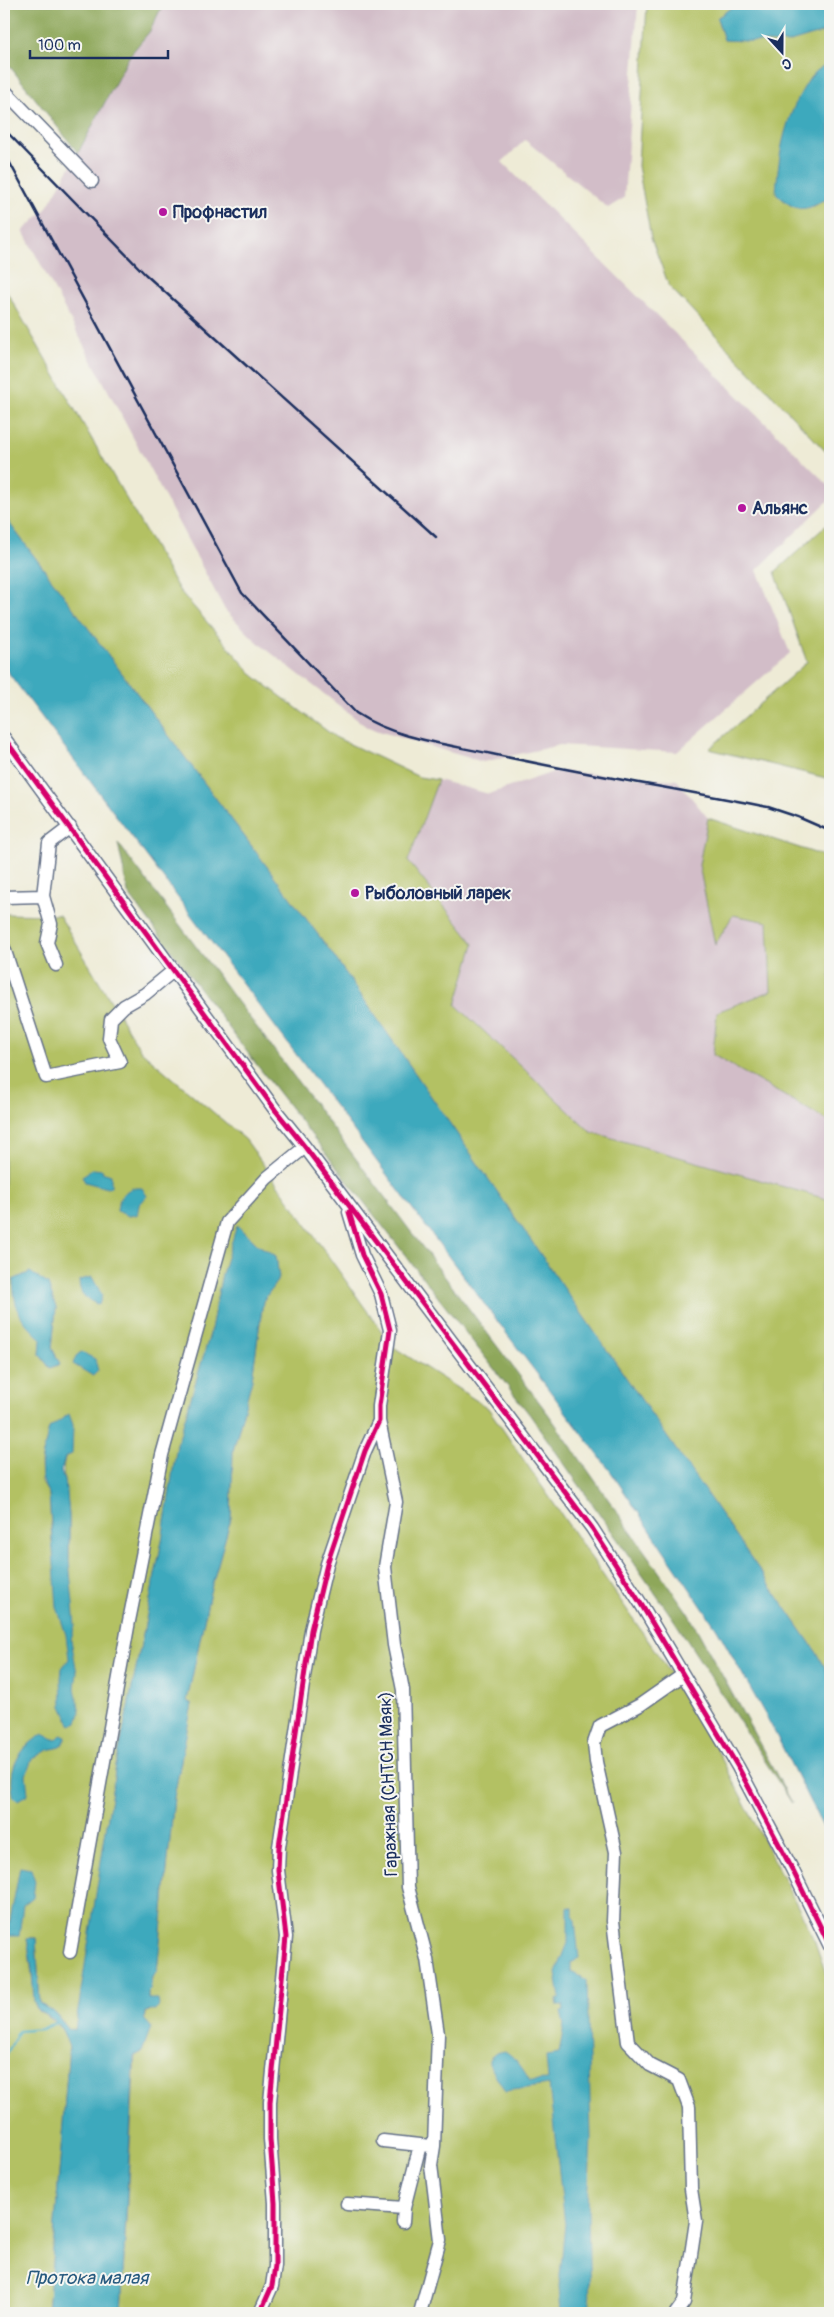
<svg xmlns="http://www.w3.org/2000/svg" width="834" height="2317" font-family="Pangolin,sans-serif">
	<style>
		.industrial { fill: #d2bdc8 }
		.green { fill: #b3c164; stroke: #677861; fill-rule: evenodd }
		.forest { fill: #8ea75a; stroke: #546b5c }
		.water { fill: #3da9bd; stroke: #2c6c8e }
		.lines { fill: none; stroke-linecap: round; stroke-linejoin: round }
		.stream { stroke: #3da9bd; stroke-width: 2.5 }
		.minor-casing { stroke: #657188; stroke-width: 15 }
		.minor { stroke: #fff; stroke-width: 12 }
		.rail { stroke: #1b2f5e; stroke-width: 2.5 }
		.cycleway-casing { stroke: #f6f6f2; stroke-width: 8 }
		.cycleway { stroke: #d6006c; stroke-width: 5 }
		.poi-dot { fill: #b5179e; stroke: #f6f6f2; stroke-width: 2 }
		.labels { text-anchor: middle; stroke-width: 4; stroke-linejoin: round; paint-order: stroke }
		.poi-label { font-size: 18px; font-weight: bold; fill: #1b2f5e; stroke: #f6f6f2; text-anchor: start }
		.street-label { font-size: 18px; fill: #1b2f5e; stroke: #f6f6f2 }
		.water-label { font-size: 19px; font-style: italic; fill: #275a7f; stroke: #f6f6f2 }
	</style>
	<rect width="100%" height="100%" fill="#f6f6f2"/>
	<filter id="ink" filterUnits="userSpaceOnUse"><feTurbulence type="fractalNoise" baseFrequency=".02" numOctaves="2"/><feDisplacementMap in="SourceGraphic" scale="10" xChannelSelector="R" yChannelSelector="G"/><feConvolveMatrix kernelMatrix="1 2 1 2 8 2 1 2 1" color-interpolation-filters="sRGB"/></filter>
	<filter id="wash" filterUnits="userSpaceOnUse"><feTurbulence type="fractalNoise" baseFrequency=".0096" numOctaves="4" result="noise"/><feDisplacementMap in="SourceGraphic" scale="20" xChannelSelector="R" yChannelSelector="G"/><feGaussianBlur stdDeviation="1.12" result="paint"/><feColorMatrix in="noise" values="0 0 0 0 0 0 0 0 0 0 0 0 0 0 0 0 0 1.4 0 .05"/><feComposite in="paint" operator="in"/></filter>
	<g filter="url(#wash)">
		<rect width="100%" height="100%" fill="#eeebd6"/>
		<!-- industrial -->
		<path class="industrial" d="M163,4H638L624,198L608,208L525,140L502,162L830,487V499L757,570L790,653L677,752L560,745L483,762L368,728L257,642L225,610L23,231L46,209L78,153L130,55L150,31Z
			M556,771L677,780L708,818L699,866L715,944L733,915L768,922L771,992L717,1012L713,1055L830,1122V1200L591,1132L456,1005L474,944L408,861L438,780L489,794Z"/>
		<!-- green -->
		<path class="green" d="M647,4H736L717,18L724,40H751L830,30V60L811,77L809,209L830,197V456L669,286L651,238L638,166Z
			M4,287L179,590L254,676L335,737L419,777L438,780L408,861L474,944L456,1005L591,1132L830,1200V1678L819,1656L331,952L4,516Z
			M830,522V779L709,749L807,662L775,572Z
			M708,818L830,858V1122L713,1055L717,1012L771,991L768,922L733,915L715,945L699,865Z
			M4,914L59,915L141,1051L246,1140L392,1346L488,1408L698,1713L813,1936L830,1986V2313H121L135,2056L142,2052L143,2048L145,2012L156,2010L148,1999V1992L150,1990L152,1977L157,1972L174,1797L192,1704L187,1701L210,1592L231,1518L233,1451L252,1379L263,1301L279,1278L276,1256L258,1245L238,1225L222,1274L210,1334L177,1445L162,1541L115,1771L76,2030L68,2029L55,2013L40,2004L36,1938H27C31,1962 32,1987 38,2011C54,2020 65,2028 69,2047L48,2313H4ZM48,1284L56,1308L52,1348L60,1364L50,1368L40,1355ZM49,1429L65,1457C60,1477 68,1495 69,1516C70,1531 69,1546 69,1560L52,1544L49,1494L42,1483L41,1462Z"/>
		<!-- forest -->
		<path class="forest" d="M4,4H163L150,31L130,55L78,153L4,59Z
			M118,843L549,1415L688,1613L792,1803L674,1620L530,1415L253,1060L128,893Z"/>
		<!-- water -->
		<path class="water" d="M736,4H830V30L787,43L724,40L717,18Z
			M830,60V197C805,211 798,215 776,193C779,151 785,115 810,78C815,71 824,66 830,60Z
			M4,516L331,952L819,1656L830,1678V1841L771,1725L717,1629L611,1472L4,667Z
			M93,1169L103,1170L102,1172L111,1175V1187L107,1188L85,1182L82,1176Z
			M132,1188H142L147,1196L139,1205L137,1215L128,1216L117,1211C118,1200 121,1194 132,1188Z
			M237,1225L258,1245L276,1256L279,1278L263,1301L252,1379L233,1451L231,1518L210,1592L187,1701L192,1704L174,1797L157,1972L152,1977L150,1990L148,1992V1999H158L159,2005L156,2010L145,2012L144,2019L151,2027L142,2052L134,2056L121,2313H48L69,2047L62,2029L53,2019L38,2011L34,2002L32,1970L27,1938H36L40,2004L55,2013L68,2029L75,2030L115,1771L162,1541L177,1445L210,1334L222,1274Z
			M30,1272L48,1284L56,1308L52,1348L60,1364L50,1368L40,1355L41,1339C19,1318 15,1311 13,1280Z
			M92,1277L102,1295L99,1305C86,1299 79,1295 79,1280Z
			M81,1352L95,1359L98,1371L93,1376L73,1364L76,1356Z
			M69,1414L73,1425L72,1454L65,1457L61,1471L67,1492L69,1516V1560L75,1626L71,1640L77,1673L75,1688L80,1713L77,1723L71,1726L62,1706L61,1679L62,1668L69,1659L66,1635L57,1607L49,1494C35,1472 44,1452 49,1428Z
			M43,1734L56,1740L61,1735L66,1737L61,1747L48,1750L32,1759L26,1775L28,1794L18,1800L14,1798C7,1769 18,1749 43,1734Z
			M20,1867L31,1869L35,1881L33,1897L23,1905L19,1936H9V1926Z
			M568,1907L573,1908V1918L575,1920L579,1958L571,1962V1972L587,1980L591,2137L588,2209L590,2313H561L559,2286L565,2224L549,2085L505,2091L489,2064V2059L496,2053L505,2051C517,2059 523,2069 530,2081L548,2080L546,2056L559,2054L564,2025L561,2012L564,2011L563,2006H558L557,2000L560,1998L556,1973L568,1943Z"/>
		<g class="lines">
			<!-- stream -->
			<path class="stream" d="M4,2055H6L19,2031L42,2029L56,2023"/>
		</g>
	</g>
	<g filter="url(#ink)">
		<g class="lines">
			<defs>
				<path id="minor" d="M4,90L92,181
					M4,738L276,1111L305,1147L592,1528L641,1604L738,1767L792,1869L830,1946
					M4,897L43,896
					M4,948L46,1077L120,1062L109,1038L111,1019L124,1006L145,994L173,971
					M56,965L47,943L51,924L43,896L49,843L70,827
					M379,1421L396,1502L385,1567L394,1645L403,1690L408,1887L427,1959L438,2034L434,2146L431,2165L440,2240L420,2313
					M70,1952L129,1621L162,1455L227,1222L267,1178L305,1147
					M383,2141L420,2145
					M347,2204L404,2208L420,2145L434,2146
					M403,2222L404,2208
					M260,2313L272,2286L275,2266V2203L270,2139V2102L286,1937L278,1870L279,1847L311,1630L327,1564L365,1451L379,1421V1406L390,1330L381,1294L362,1255L349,1212
					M676,2313L684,2302L696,2221L691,2189L689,2107L679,2080L650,2065L628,2042L613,1921L616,1852L596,1762L594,1743L600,1726L640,1705L683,1675"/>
			</defs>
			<!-- minor casing -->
			<use href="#minor" class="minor-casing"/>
			<!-- minor -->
			<use href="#minor" class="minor"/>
			<!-- rail -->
			<path class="rail" d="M4,129L145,274L436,537
				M4,152L242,593L356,713C396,739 446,744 492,754C584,774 676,789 768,807L798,817L830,831"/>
			<defs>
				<path id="cycleway" d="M4,738L276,1111L305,1147L592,1528L641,1604L738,1767L792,1869L830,1946
					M260,2313L272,2286L275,2266V2203L270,2139V2102L286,1937L278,1870L279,1847L311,1630L327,1564L365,1451L379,1421V1406L390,1330L381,1294L362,1255L349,1212"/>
			</defs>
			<!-- cycleway casing -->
			<use href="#cycleway" class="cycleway-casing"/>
			<!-- cycleway -->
			<use href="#cycleway" class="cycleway"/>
		</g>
	</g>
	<!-- markers -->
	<g class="poi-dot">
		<circle cx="163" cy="212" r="5"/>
		<circle cx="742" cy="508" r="5"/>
		<circle cx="355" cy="893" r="5"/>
	</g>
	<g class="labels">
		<!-- poi labels -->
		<g class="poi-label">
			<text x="173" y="218">Профнастил</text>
			<text x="752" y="514">Альянс</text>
			<text x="365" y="899">Рыболовный ларек</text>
		</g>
		<!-- street labels -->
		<g class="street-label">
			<text transform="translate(388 1784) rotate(-92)" y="6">Гаражная (СНТСН Маяк)</text>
		</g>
		<!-- water labels -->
		<g class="water-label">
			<text x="87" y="2284">Протока малая</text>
		</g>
	</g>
	<!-- margin -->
	<rect width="834" height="2317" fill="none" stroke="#f6f6f2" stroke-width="20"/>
	<!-- north arrow -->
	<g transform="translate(782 52) rotate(159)" stroke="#f6f6f2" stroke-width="4" paint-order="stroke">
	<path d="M0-4L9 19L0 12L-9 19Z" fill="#1b2f5e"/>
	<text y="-8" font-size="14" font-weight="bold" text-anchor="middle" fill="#1b2f5e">С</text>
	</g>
	<!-- scale -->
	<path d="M30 50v8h138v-8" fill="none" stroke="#1b2f5e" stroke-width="2.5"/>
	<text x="38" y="50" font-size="15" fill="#1b2f5e" stroke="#f6f6f2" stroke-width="4" paint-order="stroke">100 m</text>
</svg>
